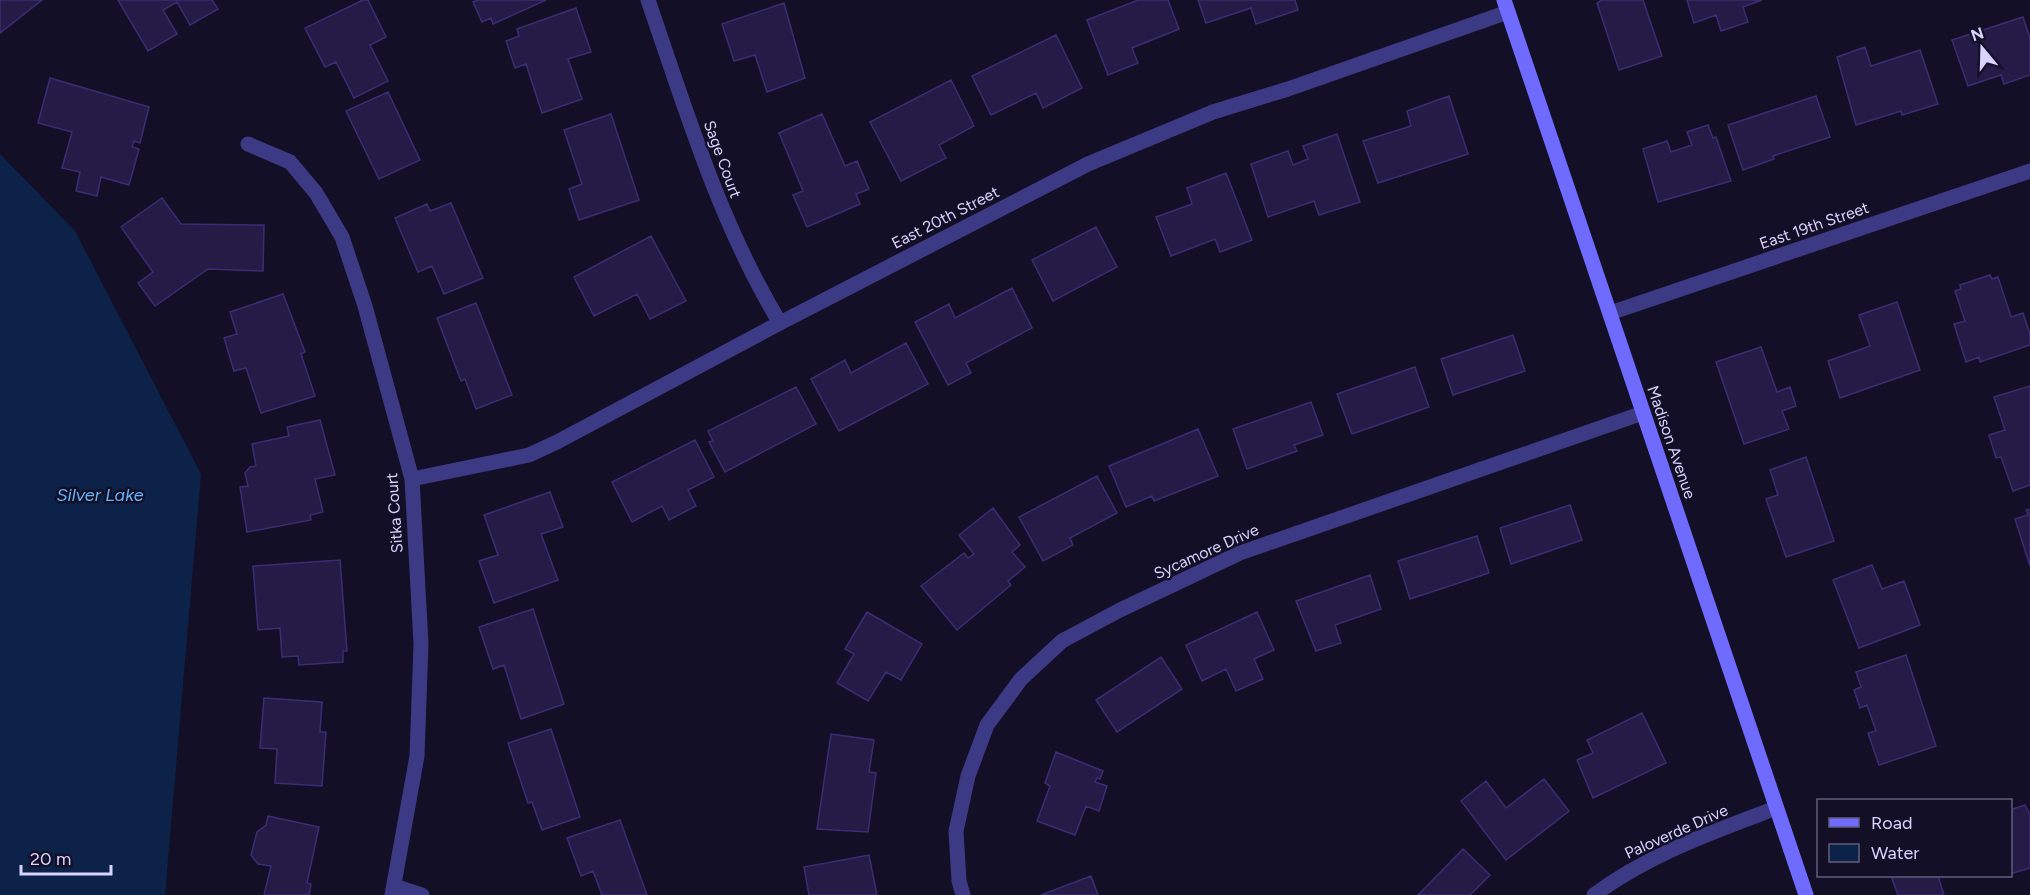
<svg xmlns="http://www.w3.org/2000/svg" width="2030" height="895" font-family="Figtree,sans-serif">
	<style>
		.water { fill: #0c2248 }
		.building { fill: #241b47; stroke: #3b2d73; stroke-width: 1.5 }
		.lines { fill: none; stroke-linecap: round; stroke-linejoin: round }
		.minor { stroke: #3d3a85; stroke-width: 15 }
		.secondary { stroke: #6f6bff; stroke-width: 15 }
		.labels { text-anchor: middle; stroke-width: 5; stroke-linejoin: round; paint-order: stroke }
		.street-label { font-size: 16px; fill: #d9d4ff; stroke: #130f26 }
		.water-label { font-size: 18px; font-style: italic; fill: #62b6ff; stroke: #130f26 }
	</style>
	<rect width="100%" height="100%" fill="#130f26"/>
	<!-- water -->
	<path class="water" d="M0,154L75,231L201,474L165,895H0Z"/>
	<!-- building -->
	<path class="building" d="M0,0H42L0,33Z
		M118,0H212L218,9L190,25L177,2L163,10L177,34L148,51Z
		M363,0H368L386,37L370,45L388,81L354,98L336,62L325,67L305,28Z
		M478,0H546L493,24L491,18L482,22L473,2Z
		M1138,0H1168L1179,29L1132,48L1138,63L1108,75L1087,20Z
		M1198,0H1295L1298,10L1256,24L1251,8L1206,23Z
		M1643,0L1662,56L1619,70L1597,3L1602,0Z
		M1687,0H1762L1743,7L1748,22L1721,31L1716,15L1694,23Z
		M784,3L805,78L767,92L755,55L734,61L722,24Z
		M576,8L591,52L568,59L582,99L542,113L526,64L515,68L506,41L519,36L517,29Z
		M2023,17L2030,38V75L2004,84L2001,75L1968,86L1952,40Z
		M1056,35L1082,88L1043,108L1036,93L991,115L972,76Z
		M1865,47L1871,66L1920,50L1938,104L1902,115L1901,111L1856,125L1837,57Z
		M50,78L149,107L140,143L134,141L132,147L139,149L129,185L101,177L97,196L76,191L80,172L62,168L72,132L38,123Z
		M951,80L974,126L939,145L946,158L901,181L870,122Z
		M388,92L420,160L379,179L346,111Z
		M1449,96L1468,154L1378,183L1363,141L1411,126L1407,111Z
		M1816,96L1830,137L1773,156L1774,159L1743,170L1728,125Z
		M611,114L639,200L579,220L569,189L582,184L564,130Z
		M822,114L845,166L857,161L869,189L856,194L860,204L807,227L793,195L803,191L779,133Z
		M1708,125L1713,138L1716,137L1731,181L1658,202L1643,149L1667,141L1671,152L1692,145L1687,132Z
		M1337,134L1360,202L1319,215L1314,201L1268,217L1251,164L1288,151L1293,165L1308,159L1303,146Z
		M1226,173L1252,240L1220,252L1215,239L1171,256L1156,217L1192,204L1187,188Z
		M162,198L181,224L264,225L263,271L208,269L155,306L138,283L153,272L121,227Z
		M451,203L483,278L444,294L432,266L418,272L395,218L427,204L430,211Z
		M1096,227L1117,267L1053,301L1032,260Z
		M651,236L686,301L650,319L637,294L594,316L574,277Z
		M1990,275L1992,279L1998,277L2011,317L2023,313L2030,334V345L1980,362L1979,357L1966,362L1954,324L1965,321L1955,291L1961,289L1960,285Z
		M1012,288L1032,328L966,363L971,373L948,385L915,322L949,304L955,318Z
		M283,294L305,352L301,354L315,396L261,413L246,368L234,371L224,338L237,334L230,312Z
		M1897,302L1920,370L1840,398L1828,361L1870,346L1859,315Z
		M476,303L512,395L476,409L465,379L461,381L437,318Z
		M1513,335L1525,371L1453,395L1441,359Z
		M906,343L928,384L839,431L811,379L845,360L851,373Z
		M1761,347L1777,392L1790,387L1796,406L1782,411L1789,429L1744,444L1716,362Z
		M1415,367L1429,407L1352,434L1337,394Z
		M2030,386V485L2013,491L2001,457L1996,458L1989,435L2005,430L1994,397Z
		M796,387L816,424L725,472L709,442L713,441L708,431Z
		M1311,402L1323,435L1294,445L1297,451L1247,469L1233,429Z
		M320,420L335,475L315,479L323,512L310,515L311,520L247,532L240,487L248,486L245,473L250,467L256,466L252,444L289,436L287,427Z
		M1198,429L1218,476L1154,501L1152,496L1126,507L1109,466Z
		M695,440L714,477L688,490L696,506L669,520L662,506L632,522L612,482Z
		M1806,457L1834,541L1786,557L1766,499L1778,495L1770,470Z
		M1097,476L1117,513L1070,538L1073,545L1043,561L1019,517Z
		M550,492L563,527L541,534L558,580L494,603L479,561L498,555L484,515Z
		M1570,505L1582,540L1511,564L1500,528Z
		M993,508L1020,545L1012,552L1025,567L1008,581L1011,585L957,630L921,586L964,553L968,558L974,554L959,535Z
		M2030,509V566L2015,519L2028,515L2026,510Z
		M1477,536L1489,573L1410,599L1398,561Z
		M340,560L347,651H343V662L299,665L298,656L282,657L280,628L258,630L253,566Z
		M1872,565L1882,589L1904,581L1920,625L1859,648L1833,580Z
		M1370,575L1381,609L1335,625L1341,643L1316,651L1296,601Z
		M533,609L564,704L521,719L504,665L493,669L479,627Z
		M867,612L922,644L901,680L886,672L868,701L837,683L854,654L845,649Z
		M1257,612L1274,650L1254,659L1263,679L1236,691L1226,669L1202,681L1186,645Z
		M1906,655L1936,746L1879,765L1868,733L1876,731L1867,705L1860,708L1854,690L1861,687L1856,672Z
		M1161,657L1182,689L1117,732L1096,700Z
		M264,698L322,702L320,732H326L322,786L275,783L277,749L260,748Z
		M1642,713L1666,763L1593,798L1577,760L1593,753L1587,740Z
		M551,729L580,817L542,830L532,802L528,803L508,743Z
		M831,734L874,740L869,772L876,773L868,832L817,829Z
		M1056,752L1103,771L1100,779L1097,778L1095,782L1107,786L1099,811L1086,806L1075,835L1037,821L1050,786L1045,783Z
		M1544,779L1569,811L1506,860L1461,801L1486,781L1506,808Z
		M2025,805L2030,815V868L2010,874V810Z
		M268,816L319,827L307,883L311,884L309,895H264L271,866L258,864L251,855L257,832L266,825Z
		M620,820L647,895H602L593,871L581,876L567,838Z
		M1463,849L1490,875L1470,895H1418Z
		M869,855L877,895H809L804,867Z
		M1091,876L1098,895H1041Z
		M1891,876H1938L1944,895H1898Z"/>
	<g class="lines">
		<!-- minor -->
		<path class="minor" d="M648,0C686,110 719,222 780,323
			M248,144L290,162L316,193L342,237L365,306L412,479L421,644L417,756L392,895
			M1610,313L2030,171
			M412,479L529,455L557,442L780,323L1088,164L1213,112L1288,89L1508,12
			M395,886L422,895
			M963,895L959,881L956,831L968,776L987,725L1021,679L1062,641L1120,610L1240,553L1643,413
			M1594,895C1649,854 1713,832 1776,808"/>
		<!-- secondary -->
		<path class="secondary" d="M1504,0L1806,895"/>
	</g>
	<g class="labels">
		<!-- street labels -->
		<g class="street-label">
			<text transform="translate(723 159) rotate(70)" y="6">Sage Court</text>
			<text transform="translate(945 217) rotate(-27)" y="6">East 20th Street</text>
			<text transform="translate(1814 225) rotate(-19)" y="6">East 19th Street</text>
			<text transform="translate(1672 442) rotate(71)" y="6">Madison Avenue</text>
			<text transform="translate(394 513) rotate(-94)" y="6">Sitka Court</text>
			<text transform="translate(1206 551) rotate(-24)" y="6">Sycamore Drive</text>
			<text transform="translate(1676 831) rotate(-24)" y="6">Paloverde Drive</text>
		</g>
		<!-- water labels -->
		<g class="water-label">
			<text x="100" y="501">Silver Lake</text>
		</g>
	</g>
	<!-- legend -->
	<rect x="1817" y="799" width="195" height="78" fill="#130f26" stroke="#625e7d" stroke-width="1.5"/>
	<rect x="1829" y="818" width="30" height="9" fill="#6f6bff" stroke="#625e7d" stroke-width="1.5"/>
	<text x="1871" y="829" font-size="18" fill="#d9d4ff">Road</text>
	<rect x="1829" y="844" width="30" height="18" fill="#0c2248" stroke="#625e7d" stroke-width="1.5"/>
	<text x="1871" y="859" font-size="18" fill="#d9d4ff">Water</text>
	<!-- north arrow -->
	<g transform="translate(1982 48) rotate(341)" stroke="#130f26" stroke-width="4.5" paint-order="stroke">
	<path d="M0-4.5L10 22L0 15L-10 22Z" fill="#d9d4ff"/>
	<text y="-9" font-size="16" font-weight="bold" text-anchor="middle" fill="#d9d4ff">N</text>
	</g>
	<!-- scale -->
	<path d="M21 865v9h90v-9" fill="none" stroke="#d9d4ff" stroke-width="3"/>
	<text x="30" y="865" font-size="18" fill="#d9d4ff" stroke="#130f26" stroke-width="4.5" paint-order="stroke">20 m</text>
</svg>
